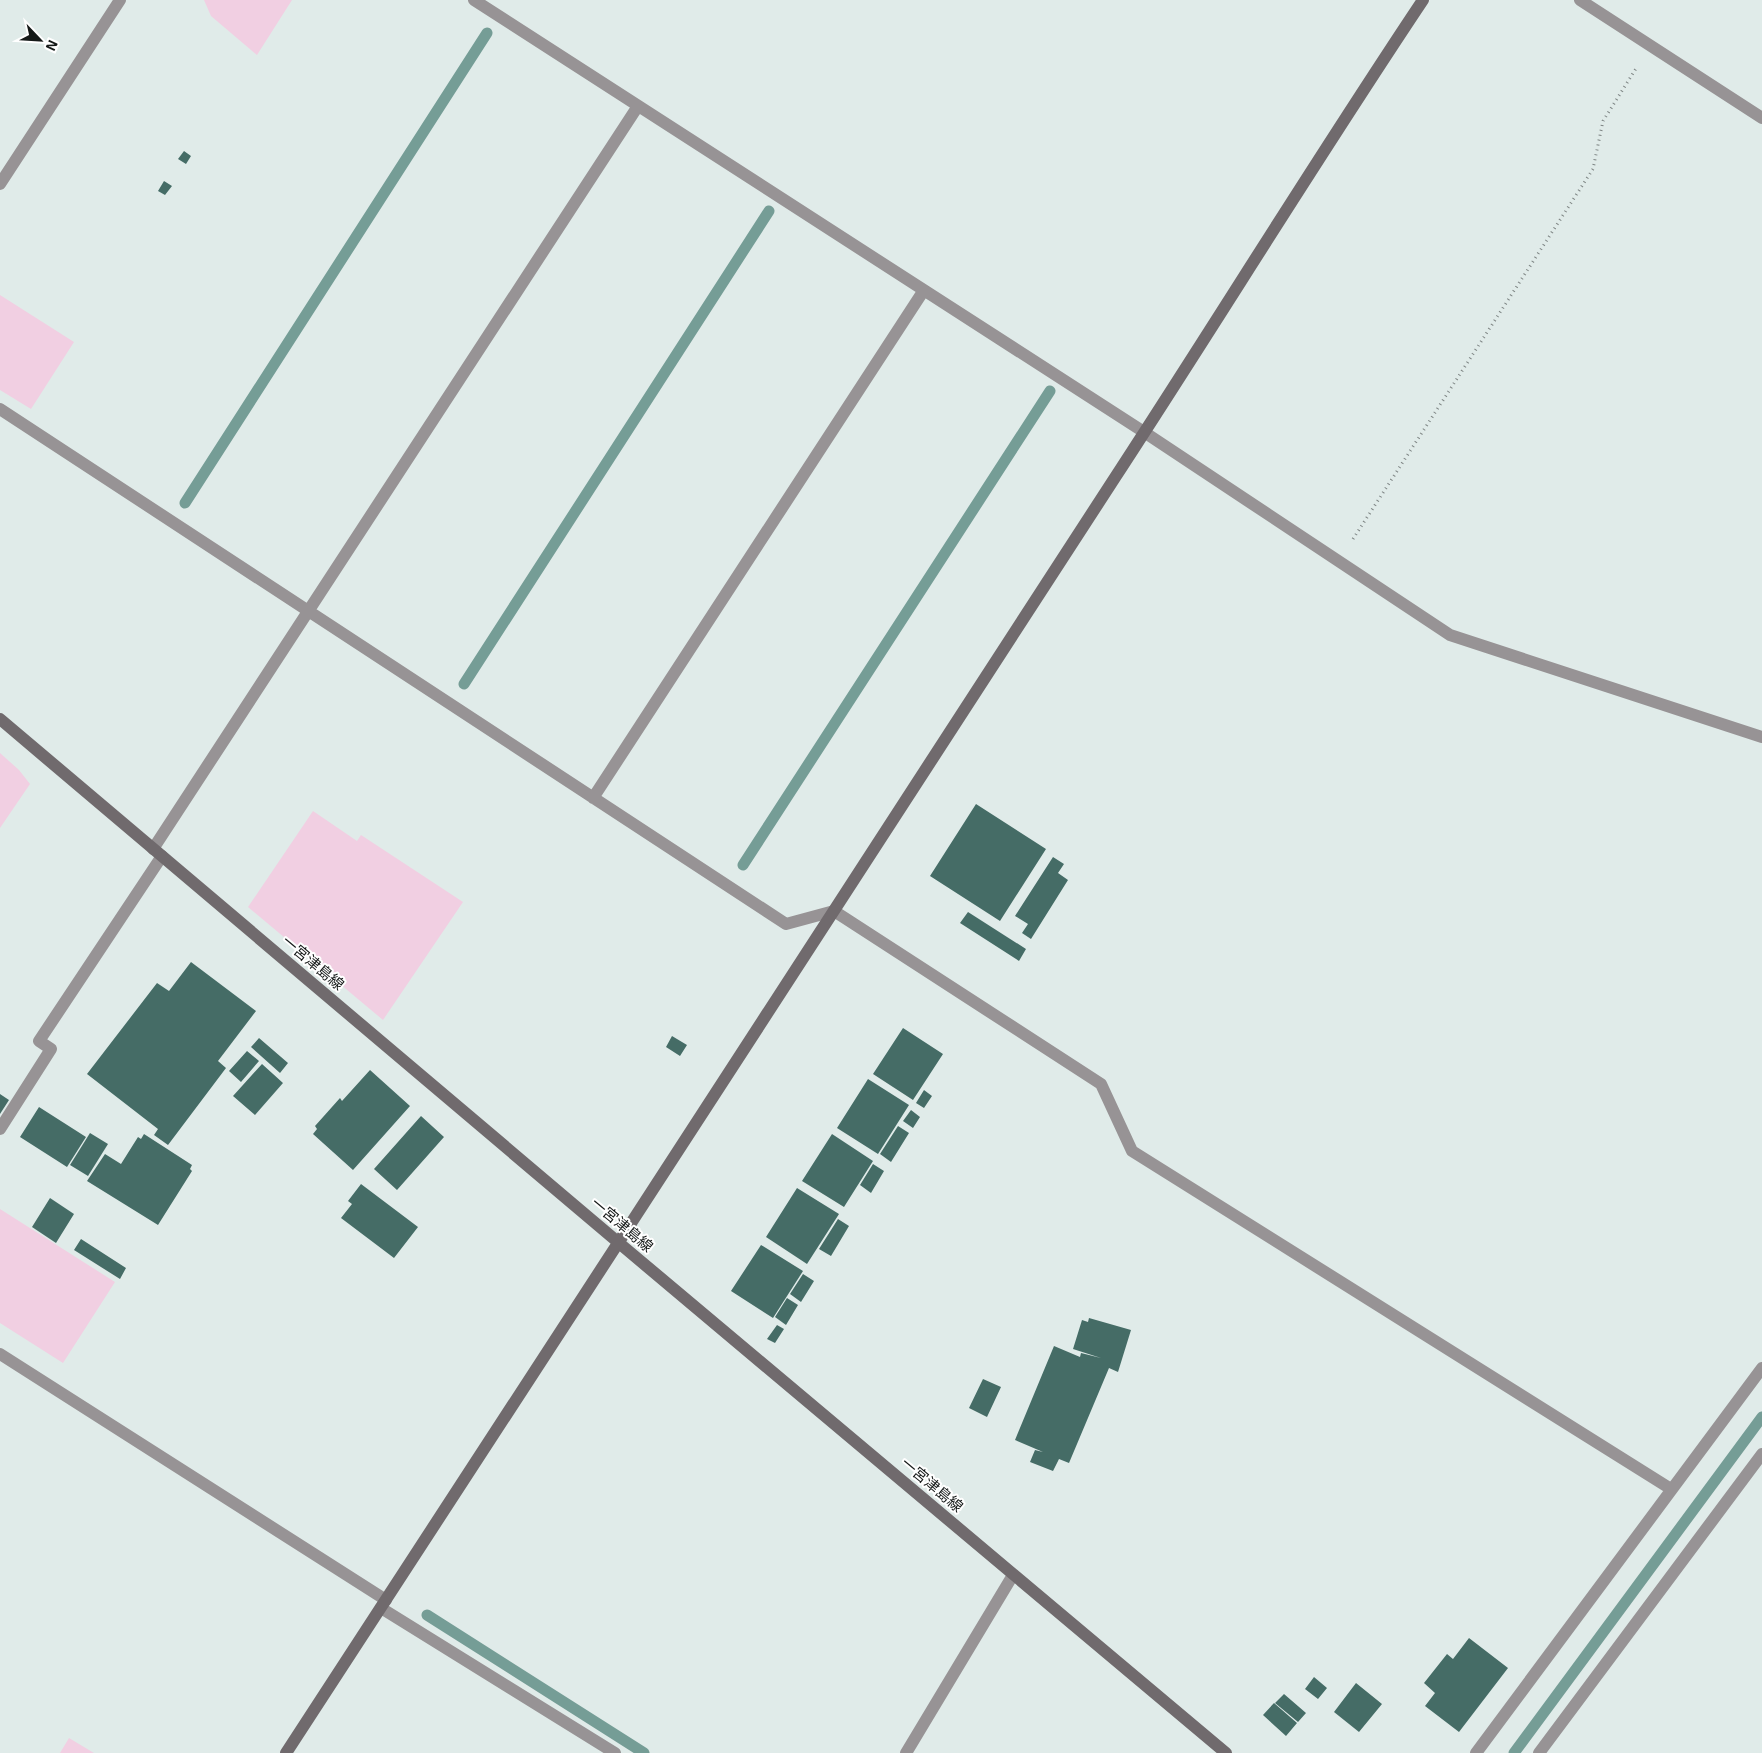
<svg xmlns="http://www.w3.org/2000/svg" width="1762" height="1753" font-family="'Exo 2','Noto Sans JP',sans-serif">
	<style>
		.green { fill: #f1cfe2 }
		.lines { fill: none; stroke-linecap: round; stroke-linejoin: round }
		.stream { stroke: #759d96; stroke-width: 11 }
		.building { fill: #456c66 }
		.path { stroke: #7e8584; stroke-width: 3; stroke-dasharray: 1 4; stroke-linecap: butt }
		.street { stroke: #979395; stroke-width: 12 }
		.secondary { stroke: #706a6d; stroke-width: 12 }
		.labels { text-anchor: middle; stroke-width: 4; stroke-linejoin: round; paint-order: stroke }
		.street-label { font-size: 15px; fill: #151918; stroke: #fff }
	</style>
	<rect width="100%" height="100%" fill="#e0ebe9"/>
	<!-- green -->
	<path class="green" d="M204,0H292L257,55L211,16Z
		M0,295L74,342L31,409L0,390Z
		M0,753L19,770L30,784L0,828Z
		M313,811L357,841L361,835L463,902L383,1020L248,907Z
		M0,1209L115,1282L63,1363L0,1323Z
		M69,1738L94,1753H60Z"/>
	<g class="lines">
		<!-- stream -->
		<path class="stream" d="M185,503L487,33
			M464,684L769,211
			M743,865L1050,391
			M427,1615L644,1753
			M1514,1753L1762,1417"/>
	</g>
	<!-- building -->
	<path class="building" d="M184,151L191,156L186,164L178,159Z
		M164,181L172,186L165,195L158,191Z
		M976,804L1046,849L1000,921L930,876Z
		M1053,857L1064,864L1058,873L1068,880L1031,939L1022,933L1028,924L1015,916Z
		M968,912L1026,949L1019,961L960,923Z
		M191,962L256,1011L218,1061L226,1068L168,1145L154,1135L158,1129L87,1074L157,983L169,991Z
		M903,1028L943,1054L913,1100L873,1074Z
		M672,1036L687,1045L680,1056L666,1047Z
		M259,1038L288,1063L280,1073L251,1047Z
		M247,1051L259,1061L241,1082L229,1071Z
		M262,1064L283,1083L255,1115L233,1096Z
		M370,1070L410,1106L353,1170L313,1134L317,1129L315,1126L340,1098L342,1101Z
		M868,1079L909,1105L878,1154L837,1128Z
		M924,1090L932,1096L924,1108L916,1103Z
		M0,1094L9,1100L0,1114Z
		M39,1107L86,1137L67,1167L20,1137Z
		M911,1110L920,1117L913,1128L903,1121Z
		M421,1116L444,1137L397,1190L374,1169Z
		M898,1126L909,1133L891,1162L880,1154Z
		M90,1133L108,1144L88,1176L70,1165Z
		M144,1134L192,1165L190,1169L192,1171L158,1225L87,1181L105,1154L121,1164L138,1137L141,1139Z
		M832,1134L873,1161L844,1207L802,1181Z
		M873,1164L884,1171L871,1193L860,1185Z
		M361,1184L418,1227L394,1258L341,1218L352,1204L348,1201Z
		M797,1188L839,1214L807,1264L766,1237Z
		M50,1198L74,1214L56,1243L32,1227Z
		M838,1219L849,1226L831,1256L819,1249Z
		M81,1239L126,1268L120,1279L74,1250Z
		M761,1245L803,1271L773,1318L731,1291Z
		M803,1274L814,1281L801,1302L790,1294Z
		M787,1298L798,1305L786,1325L775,1317Z
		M1089,1318L1131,1330L1118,1372L1109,1368L1069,1463L1059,1459L1053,1471L1030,1462L1035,1450L1043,1452L1015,1440L1054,1346L1080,1357L1081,1353L1101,1358L1073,1349L1082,1320L1088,1322Z
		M777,1325L784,1329L775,1343L767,1339Z
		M983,1379L1001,1387L987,1417L969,1408Z
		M1469,1638L1508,1668L1459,1732L1425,1706L1435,1693L1424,1683L1447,1654L1453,1659Z
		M1314,1677L1327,1688L1318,1699L1305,1689Z
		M1356,1683L1382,1704L1359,1732L1334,1712Z
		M1284,1694L1306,1713L1298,1722L1275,1703Z
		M1274,1703L1297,1723L1286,1736L1263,1715Z"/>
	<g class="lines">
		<!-- path -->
		<path class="path" d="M1353,539L1593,169L1603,121L1637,67"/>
		<!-- street -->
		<path class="street" d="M474,0L1144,432L1450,635L1762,737
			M1580,0L1762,118
			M0,184L120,0
			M0,409L786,924L834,911L1101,1084L1132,1151L1671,1489
			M593,798L924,290
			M153,849L638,106
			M0,1129L51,1049L39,1041L162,856
			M0,1354L386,1600
			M381,1608L615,1753
			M906,1753L1013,1575
			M1476,1753L1762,1368
			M1539,1753L1762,1454"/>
		<!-- secondary -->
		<path class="secondary" d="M0,719L619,1243L1226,1753
			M286,1753C564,1328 839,902 1116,476C1219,318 1318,157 1423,0"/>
	</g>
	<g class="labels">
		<!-- street labels -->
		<g class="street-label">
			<text transform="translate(313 963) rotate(40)" y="5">一宮津島線</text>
			<text transform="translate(622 1225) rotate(40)" y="5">一宮津島線</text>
			<text transform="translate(932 1485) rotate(40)" y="5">一宮津島線</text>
		</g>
	</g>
	<!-- north arrow -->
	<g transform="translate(40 40) rotate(115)" stroke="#ffffff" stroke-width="4" paint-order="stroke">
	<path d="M0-4L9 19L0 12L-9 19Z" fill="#151918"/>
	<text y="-8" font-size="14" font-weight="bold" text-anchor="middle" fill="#151918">N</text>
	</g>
</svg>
